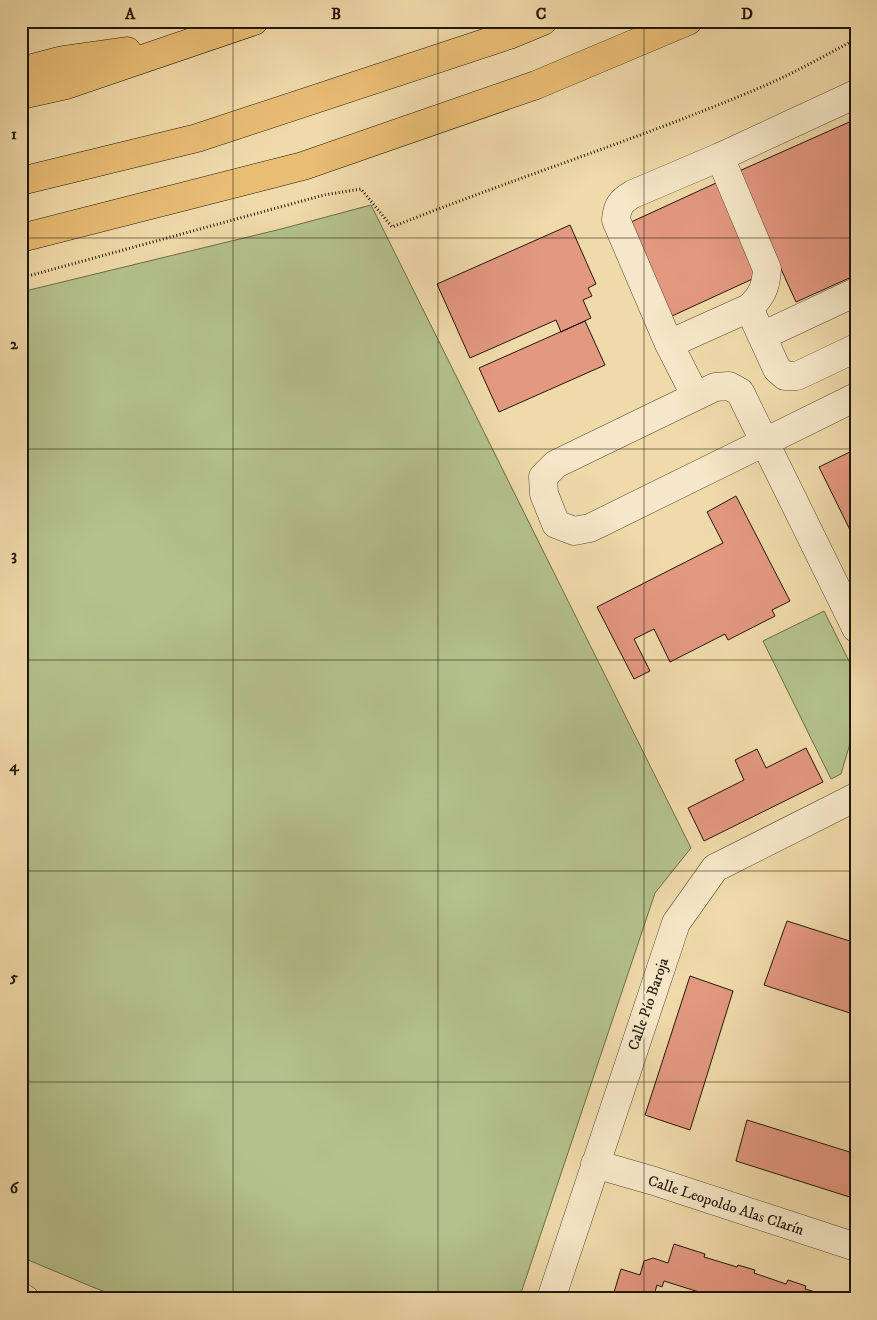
<svg xmlns="http://www.w3.org/2000/svg" width="877" height="1320" font-family="'IM FELL DW Pica',serif">
	<style>
		.green { fill: #b4c18c; stroke: #6b6c4d }
		.building { fill: #e39880; stroke: #22160e }
		.lines { fill: none; stroke-linecap: round; stroke-linejoin: round }
		.minor-casing { stroke: #564735; stroke-width: 29 }
		.highway-casing { stroke: #22160e; stroke-width: 29 }
		.path { stroke: #22160e; stroke-width: 3; stroke-dasharray: 1 2.5; stroke-linecap: butt }
		.minor { stroke: #f5e7c7; stroke-width: 28 }
		.highway { stroke: #e8bd74; stroke-width: 28 }
		.grid { fill: none; stroke: #22160e; stroke-width: 1; stroke-opacity: 0.55 }
		.labels { text-anchor: middle; stroke-width: 4.5; stroke-linejoin: round; paint-order: stroke }
		.street-label { font-size: 15px; fill: #22160e; stroke: #f5e7c7 }
		.neatline { fill: none; stroke: #22160e; stroke-width: 2 }
		.grid-label { font-size: 16px; text-anchor: middle; font-weight: bold; fill: #22160e }
	</style>
	<rect width="100%" height="100%" fill="#f0daa9"/>
	<filter id="stains"><feTurbulence type="fractalNoise" baseFrequency=".004" numOctaves="4"/><feColorMatrix values="0 0 0 0 .2 0 0 0 0 .09 0 0 0 0 .02 0 0 0 .5 -.17"/></filter>
	<radialGradient id="worn" r=".72"><stop offset=".6" stop-color="#630" stop-opacity="0"/><stop offset="1" stop-color="#630" stop-opacity=".3"/></radialGradient>
	<!-- green -->
	<path class="green" d="M371,205L691,848L655,893L519,1299H125L95,1288L21,1257V292L281,229Z
		M824,611L856,675V723L841,774L831,779L763,641Z"/>
	<!-- building -->
	<path class="building" d="M856,119V275L796,302L737,172Z
		M716,183L759,276L672,316L629,223Z
		M570,225L596,284L588,288L592,296L583,300L591,318L561,332L556,320L470,358L437,284Z
		M585,321L605,365L499,412L479,368Z
		M856,449V530L851,532L819,467Z
		M736,496L790,601L772,610L775,616L728,640L725,634L670,662L654,629L634,639L650,671L634,679L597,607L723,543L707,512Z
		M806,748L823,782L704,841L688,808L744,780L735,760L757,749L766,768Z
		M787,921L856,943V1015L764,985Z
		M690,976L733,991L690,1130L645,1115Z
		M747,1120L856,1154V1199L736,1161Z
		M674,1244L705,1254L704,1257L737,1267L738,1265L755,1270L754,1273L786,1284L788,1280L806,1286L805,1289L836,1298L837,1296L846,1299H708L698,1296L699,1292L664,1281L662,1287L657,1285L653,1299H612L621,1269L640,1275L644,1261L653,1258L668,1263Z"/>
	<g class="lines">
		<defs>
			<path id="minor" d="M749,308L777,369L785,376H797L856,348
				M762,336L856,292
				M669,344L749,308C762,296 766,287 767,269L720,157
				M695,395L669,344L616,220C617,206 621,201 633,194L720,157L856,94
				M856,397L590,528L574,531L556,524L544,494L543,477L556,464L715,387L729,386L740,392L856,628
				M595,1164L654,1181L856,1247
				M21,1297L25,1299
				M551,1299L676,923L715,868L856,797"/>
			<path id="highway" d="M21,71L63,60L127,51
				M21,95L66,85L254,21
				M21,181L197,138L509,35L543,21
				M21,238L303,166L536,85L688,21"/>
		</defs>
		<!-- minor casing -->
		<use href="#minor" class="minor-casing"/>
		<!-- highway casing -->
		<use href="#highway" class="highway-casing"/>
		<!-- path -->
		<path class="path" d="M21,278L324,195L361,189L392,227C515,178 642,138 764,86C796,72 826,55 856,39"/>
		<!-- minor -->
		<use href="#minor" class="minor"/>
		<!-- highway -->
		<use href="#highway" class="highway"/>
	</g>
	<!-- grid -->
	<path class="grid" d="M233,21V1299M438,21V1299M644,21V1299M21,238H856M21,449H856M21,660H856M21,871H856M21,1082H856"/>
	<g class="labels">
		<!-- street labels -->
		<g class="street-label">
			<text transform="translate(648 1004) rotate(-71)" y="5">Calle Pío Baroja</text>
			<text transform="translate(726 1205) rotate(18)" y="5">Calle Leopoldo Alas Clarín</text>
		</g>
	</g>
	<!-- margin -->
	<rect width="877" height="1320" fill="none" stroke="#f0daa9" stroke-width="55"/>
	<rect x="28" y="28" width="822" height="1264" class="neatline"/>
	<g class="grid-label">
		<text x="130" y="19">A</text>
		<text x="336" y="19">B</text>
		<text x="541" y="19">C</text>
		<text x="747" y="19">D</text>
		<text x="14" y="139">1</text>
		<text x="14" y="349">2</text>
		<text x="14" y="560">3</text>
		<text x="14" y="771">4</text>
		<text x="14" y="982">5</text>
		<text x="14" y="1193">6</text>
	</g>
	<rect width="100%" height="100%" filter="url(#stains)"/>
	<rect width="100%" height="100%" fill="url(#worn)"/>
</svg>
